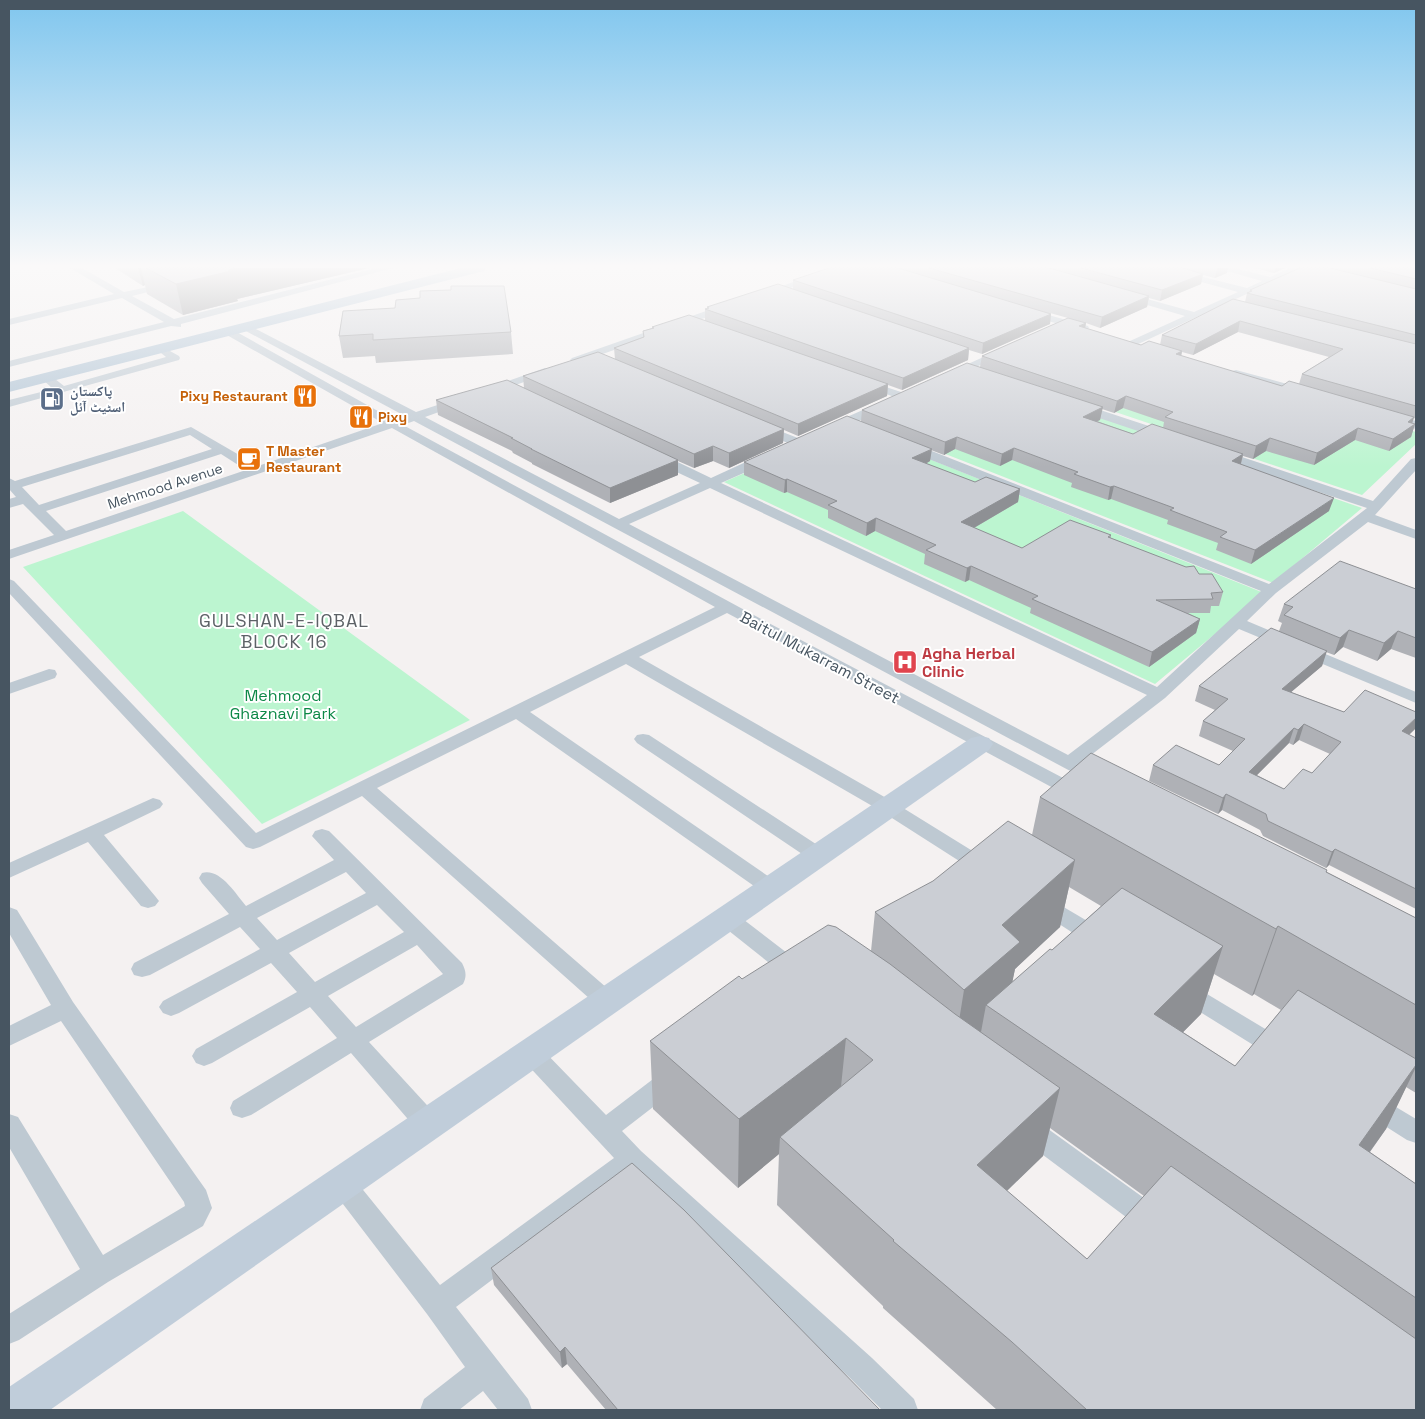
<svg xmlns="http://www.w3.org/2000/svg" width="1425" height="1419" font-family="'Space Grotesk','Noto Naskh Arabic',sans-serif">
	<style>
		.green { fill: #bcf5d0 }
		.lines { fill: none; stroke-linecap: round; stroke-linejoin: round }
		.street { fill: #bec9d2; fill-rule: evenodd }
		.secondary { fill: #c0cdda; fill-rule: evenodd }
		.primary { fill: #aec2d3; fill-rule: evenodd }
		.wall { fill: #afb1b6; fill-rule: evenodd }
		.shaded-wall { fill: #8e9094 }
		.building { fill: #cbced4; stroke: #8e9094; fill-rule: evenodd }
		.labels { text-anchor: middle; stroke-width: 4; stroke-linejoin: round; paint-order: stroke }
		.far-service-label { font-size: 14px; font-weight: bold; fill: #4e5e75; stroke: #fff; text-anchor: start }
		.far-food-label { font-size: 14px; font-weight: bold; fill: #c56008; stroke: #fff; text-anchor: start }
		.far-street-label { font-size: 14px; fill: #475561; stroke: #fff }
		.health-label { font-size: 16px; font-weight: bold; fill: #be3a42; stroke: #fff; text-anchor: start }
		.street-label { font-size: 16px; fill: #475561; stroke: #fff }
		.park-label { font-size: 16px; fill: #0c8846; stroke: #fff }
		.neighbourhood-label { font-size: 18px; letter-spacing: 1px; fill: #5d6267; stroke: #fff }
	</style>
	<rect width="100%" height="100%" fill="#f4f1f1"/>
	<!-- green -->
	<path class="green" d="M1068,329L1416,432V444L1362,495L982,367Z
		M973,373L1362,508L1273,583L864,422Z
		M849,427L1264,593L1155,684L724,482Z
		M183,511L470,720L262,824L23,567Z"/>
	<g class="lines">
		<!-- street -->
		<path class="street" d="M70,268H82L124,292L172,282V286L132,296L174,319L376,268H393L181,324V327L171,326L9,367V361L164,322L122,298L9,325V319L114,294Z
			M832,268H847L768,296H762L760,294Z
			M1150,268H1167L1247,288L1262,281L1216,268H1234L1270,277L1290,268H1303L1134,346L1129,343L1130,341L1185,316L1123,298V294H1129L1194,312L1238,292Z
			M726,304L730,305V309L580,362H572L570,360L572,358Z
			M1027,309L1088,326L1089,328L1084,331L1023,314L1022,312Z
			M248,325L416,412L456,399H464L466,401L464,403L425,417L619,519L700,483L651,460L650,457L651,454H661L711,478L761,455H771L772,458L771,461L721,483L1157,687L1261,591L906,450L904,447L906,444H914L1269,584L1367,508L1214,457L1213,454L1214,451H1224L1373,501L1411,459L1416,458V470L1375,515L1416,530V539L1368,522L1276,593L1247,621L1416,692V703L1239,629L1165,698L1082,762L1103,773L1105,777L1103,781L1096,783L1089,781L414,421L403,425L763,620L1084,789L1087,793L1084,797L1077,799L1070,797L727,613L639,657L895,803L992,863L995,868L992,873L985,875L978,873L881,811L626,664L530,712L778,883L781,888L778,893L771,895L764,893L516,719L377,788L615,995L618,1001L615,1007L607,1010L599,1007L362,796L260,847L253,849L246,847L9,593V579L14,581L256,833L715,607L392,428L9,559V550L54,535L23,504L9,508V499L16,497L9,489V478L15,481L191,427L258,466L383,423L225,334L224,332L225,330H233L394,420L405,416L244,330L243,328L244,326ZM190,435L212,449L39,505L22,487ZM221,454L246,470L66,531L46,511ZM710,488L1147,695L1068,755L629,524Z
			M161,346L179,356L180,358L179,360L9,407V400L53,389L40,377L42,375H50L64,386L166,357L156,349Z
			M1001,349L1006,352L1005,354L956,376L952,377L946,374Z
			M545,368L549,369L551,371L549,373L493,393H485L483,391L485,389Z
			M1236,370L1309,390L1311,392L1305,395L1232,375L1230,373L1232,371Z
			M865,380L907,394L909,396L903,400L861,385L859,383Z
			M883,401L889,405L887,408L837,431L833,432L827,428L829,425Z
			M1079,403L1170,433L1172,436L1166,440L1162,439L1075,410L1073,407L1075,404Z
			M1390,413L1416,421V429L1386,420L1384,417L1386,414Z
			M762,424L803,440L805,443L803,446H795L758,431L756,428Z
			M49,669L55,670L57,674L55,678L9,694V683Z
			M643,734L649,735L825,850L828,855L825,860L818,862L811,860L637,743L634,739L637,735Z
			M153,798L160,800L163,804L160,808L104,835L155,896L159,901L155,906L148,908L141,906L88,842L9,878V863Z
			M322,829L329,831L462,963C466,971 467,976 463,984L369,1042L437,1116L441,1124L437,1132L428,1135L419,1132L351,1053L251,1115L242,1118L233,1115L230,1108L233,1101L337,1038L310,1007L212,1063L204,1066L196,1063L192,1056L196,1049L297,992L271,963L179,1013L171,1016L163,1013L159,1007L163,1001L260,949L240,927L150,975L142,977L134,975L131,969L134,963L229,914L202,883L199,878L202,873C220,868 235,893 246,906L334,860L312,836L315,831ZM346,872L366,893L277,940L257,918ZM377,905L404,932L315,982L289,953ZM417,945L443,974L356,1027L328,996Z
			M1043,897L1050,899L1106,932L1109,938L1106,944L1098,946L1090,944L1036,909L1032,904L1036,899Z
			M9,907L17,910L73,1002L206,1190L212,1208L203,1226L108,1282L19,1340L9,1344V1314L80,1269L9,1147V1114L18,1117L103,1255L185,1206L184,1202L61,1021L9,1046V1026L51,1005L9,933Z
			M727,910L735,913L804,966L807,972L804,978L796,980L788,978L719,923L716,918L719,913Z
			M1184,982L1192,985L1287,1042L1291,1049L1287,1056L1279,1059L1271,1056L1176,997L1173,991L1176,985Z
			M531,1043L539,1046L606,1115L661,1073L670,1070L679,1073L682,1080L679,1087L622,1131L641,1151L872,1358L914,1399L918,1410H882L850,1378L631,1175L456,1307L528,1399L532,1410H498L483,1391L459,1410H420L424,1399L465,1367L427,1314L333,1191L329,1183L333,1175L342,1171L351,1175L440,1285L614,1158L523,1060L519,1053L523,1046Z
			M1372,1095L1381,1098L1416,1119V1143L1407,1140L1363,1112L1360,1105L1363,1098Z
			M1028,1118L1037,1121L1162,1211L1165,1220L1162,1229L1152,1232L1142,1229L1019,1137L1015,1129L1019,1121Z"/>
		<!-- secondary -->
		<path class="secondary" d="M980,736L989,738L993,744L989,750L50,1410H9V1387L971,738Z"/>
		<!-- primary -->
		<path class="primary" d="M461,268H486L484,271L9,392V382Z"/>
	</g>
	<!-- wall -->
	<path class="wall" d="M115,268H369L237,299L238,301L183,315L147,294L145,285L143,286Z
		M829,268H1228L1227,273L1215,278L1203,275L1201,284L1160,301L1149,298L1147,307L1100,328L1086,323L1085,328L1141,345H1160L1162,335L1245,302L1247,293L1249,292L1250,290L1292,272L1293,268H1416V419L1414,418L1412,423L1415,424L1411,437L1389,451L1355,440L1314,465L1266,451L1253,459L1243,456L1241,464L1329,511L1251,564L1216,550L1218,543L1167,524L1168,520L1111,499L1108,500L1071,487L1072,483L1012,460L1000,466L955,449L944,455L931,450L930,461L926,464L975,482L1020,489L1018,502L974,528L1022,548L1111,535V538L1199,574L1223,592L1219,606H1211L1210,613H1188L1200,619L1196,633L1149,667L1030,613L1031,608L969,580L965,582L924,564L925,554L875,531L866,536L828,518V510L787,492L784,493L744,475V462L861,421L862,410L980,367L982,356L1068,318L1050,313L1051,314L1050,324L982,354L969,350L968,360L902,390L888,385L887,396L798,436L784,430L783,443L729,468L713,461L694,468L678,461V475L610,503L532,464V463L513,453L512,451L438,415L436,400L524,388L523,376L615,359L614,348L643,337V331L652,328V327L705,321V309H707V307L793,289V280ZM1238,332L1329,357L1302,374L1299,384L1282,386L1181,356L1182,352L1193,355ZM1123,408L1164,422L1163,428L1133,434L1097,421L1100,420L1102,409L1114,413Z
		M1255,268H1285L1274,273Z
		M343,311L511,332L513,354L376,363L375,356L343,358L339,336Z
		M1416,589V658L1391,649L1377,661L1343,647L1334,655L1326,652L1322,666L1291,692L1344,712L1415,729L1409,735L1416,738V909L1329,865L1326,868L1263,836L1260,830L1222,810L1218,814L1149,781L1153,765H1219L1233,751L1199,736L1203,721L1215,710L1195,701L1199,686L1279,631L1282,623L1278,621L1284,604ZM1299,740L1330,754L1312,773L1284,789L1257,775L1289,743L1293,745Z
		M1040,797L1327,870V872L1416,918V1093L1406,1087L1386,1129L1370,1152L1416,1184V1410H997L883,1308V1306L777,1205L779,1154L738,1188L653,1109L650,1041L742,979L871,951L875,912L1032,835ZM1069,887L1101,906L1052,950L1012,982L1015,969L1060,927ZM1214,974L1252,996L1254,994L1281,1010L1235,1066L1183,1032L1201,1014ZM1050,1128L1144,1196L1087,1259L1007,1191L1043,1156Z
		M491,1268L880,1410H606L567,1364L562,1368L494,1285Z"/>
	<!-- shaded-wall -->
	<path class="shaded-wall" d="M138,268H141L145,285L143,286Z
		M235,268H369L237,299L238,301L183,315L176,284Z
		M1217,268H1228L1227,273L1215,278Z
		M1276,268H1285L1274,273Z
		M1203,274L1201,284L1160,301L1162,290Z
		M1149,296L1147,307L1100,328L1102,317Z
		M1051,314L1050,324L982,354L983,343Z
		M1240,321L1238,332L1193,355L1196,344Z
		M1086,323L1084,334L1079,326Z
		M969,348L968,360L902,390L903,378Z
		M1182,351L1180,362L1176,354Z
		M888,384L887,396L798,436V424Z
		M1126,396L1123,408L1114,413L1117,401Z
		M1103,407L1100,420L1081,429L1083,417Z
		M1414,417L1411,427L1415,424L1411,437L1389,451L1393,439L1408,422Z
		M1358,428L1355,440L1314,465L1317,453Z
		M784,429L783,443L729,468V453Z
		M957,437L955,449L944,455L945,442Z
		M1270,438L1266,451L1253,459L1256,446Z
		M713,446V461L694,468V454Z
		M1014,448L1012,460L1000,466L1002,454Z
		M932,449L930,461L911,471L912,458Z
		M1243,454L1240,467L1232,461Z
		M678,460V475L610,503V488Z
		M787,479V492L784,493L785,480Z
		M1114,486L1111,499L1108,500L1110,487Z
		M1020,489L1018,502L960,536L961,522Z
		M1334,498L1329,511L1251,564L1255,550Z
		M876,518L875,531L866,536L867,523Z
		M971,566L969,580L965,582L967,568Z
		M1200,619L1196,633L1149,667L1152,652Z
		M1349,630L1343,647L1334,655L1340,638Z
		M1398,631L1391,649L1377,661L1384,643Z
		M1327,651L1322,666L1277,704L1282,689Z
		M1416,718V725L1415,729L1396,747L1402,731Z
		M1304,724L1299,740L1293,745L1298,730Z
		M1294,728L1289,743L1245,787L1249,772Z
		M1226,794L1222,810L1218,814L1223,798Z
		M1335,849L1329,865L1326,868L1332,852Z
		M1075,860L1060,927L1015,969L1007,1009L986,1005L981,1032L953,1058L964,990L1002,925Z
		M1278,926L1254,994L1252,996L1276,929Z
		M1223,946L1201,1014L1134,1082L1154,1014Z
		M846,1038L839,1106L780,1137L779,1154L738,1188L739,1119Z
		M1416,1065V1067L1386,1129L1326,1213L1359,1145Z
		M1060,1088L1043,1156L963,1233L977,1165Z
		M565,1347L567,1364L562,1368L560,1352Z"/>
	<!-- building -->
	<path class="building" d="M146,268H235L228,270L231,271L176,284Z
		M829,268H898L1051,314L983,343L793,280Z
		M929,268H1049L1149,296L1102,317Z
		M1081,268H1183L1203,274L1162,290Z
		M1299,268H1330L1416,289V335L1247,293L1252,291L1250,290L1300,268Z
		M1370,268H1416V279Z
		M778,284L969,348L903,378L705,309L709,308L707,307Z
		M451,286H504L511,332L373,340V334L339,336L343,311L395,308L396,300L420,298V291L451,290Z
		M1233,299L1416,344V406L1302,374L1343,349L1240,321L1196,344L1162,335Z
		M689,315L888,384L798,424L614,348L644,337L643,331L654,328L652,327Z
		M1068,318L1086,323L1079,326L1141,345L1149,341L1182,351L1176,354L1282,386L1289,381L1414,417L1408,422L1415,424L1393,439L1358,428L1317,453L1270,438L1256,446L1165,417L1173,412L1126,396L1117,401L982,356Z
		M598,352L784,429L729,453L713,446L694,454L523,376Z
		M967,363L1103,407L1083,417L1133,434L1152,424L1243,454L1232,461L1334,498L1255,550L1220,537L1227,532L1170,510L1174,508L1114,486L1110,487L1074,474L1078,472L1014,448L1002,454L957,437L945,442L862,410Z
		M507,380L678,460L610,488L531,449H532L511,438H513L436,400Z
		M847,416L932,449L912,458L975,482L986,477L1020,489L961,522L1022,548L1070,520L1111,535L1108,537L1186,567L1194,566L1199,574H1212L1223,592L1211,593L1213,599L1156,600L1200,619L1152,652L1032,599L1038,596L971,566L967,568L926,550L936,545L876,518L867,523L828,505L837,501L787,479L785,480L744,462Z
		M1340,561L1416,589V638L1398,631L1384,643L1349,630L1340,638L1284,615L1293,607L1284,604Z
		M1271,628L1327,651L1282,689L1344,712L1365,690L1416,712V718L1402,731L1416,738V889L1335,849L1332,852L1268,821L1266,814L1226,794L1223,798L1153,765L1176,745L1219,765L1245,739L1203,721L1228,699L1199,686ZM1304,724L1341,742L1312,773L1303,769L1284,789L1249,772L1294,728L1298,730Z
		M1091,753L1327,870L1326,872L1416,918V1005L1278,926L1276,929L1040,797Z
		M1008,821L1075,860L1002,925L1020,942L964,990L875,912L933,881Z
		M1122,888L1223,946L1154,1014L1235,1066L1298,990L1416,1059V1065L1359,1145L1416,1184V1298L986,1005L1050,949L1052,950Z
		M828,925L836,927L890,964L955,1014L1060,1088L977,1165L1087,1259L1171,1166L1416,1339V1410H1087L1012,1342L893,1241L894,1240L780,1137L873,1060L846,1038L739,1119L650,1041L739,976L742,979Z
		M632,1163L684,1210L880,1410H618L565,1347L560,1352L491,1268Z"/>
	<!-- sky -->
	<linearGradient id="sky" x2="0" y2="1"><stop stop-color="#80c6ee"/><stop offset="0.57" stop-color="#faf9f9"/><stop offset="1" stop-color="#faf9f9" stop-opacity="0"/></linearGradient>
	<rect width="1425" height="467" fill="url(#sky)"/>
	<!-- icons -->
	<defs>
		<symbol id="restaurant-square" viewBox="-11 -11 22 22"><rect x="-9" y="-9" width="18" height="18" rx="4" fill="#e8710a" stroke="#fff"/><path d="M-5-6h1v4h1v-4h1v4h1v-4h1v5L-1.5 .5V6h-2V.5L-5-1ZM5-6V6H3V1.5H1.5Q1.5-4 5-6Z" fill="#fff"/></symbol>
		<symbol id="fuel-square" viewBox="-11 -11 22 22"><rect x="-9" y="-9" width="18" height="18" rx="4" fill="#5c6f8a" stroke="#fff"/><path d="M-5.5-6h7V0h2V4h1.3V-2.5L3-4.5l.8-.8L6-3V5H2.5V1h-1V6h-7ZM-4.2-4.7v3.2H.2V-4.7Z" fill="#fff"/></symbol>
		<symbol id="cafe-square" viewBox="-11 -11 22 22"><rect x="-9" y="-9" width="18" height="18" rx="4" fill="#e8710a" stroke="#fff"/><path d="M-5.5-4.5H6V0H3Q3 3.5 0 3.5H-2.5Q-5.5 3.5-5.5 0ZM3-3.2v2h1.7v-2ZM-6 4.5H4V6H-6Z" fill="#fff"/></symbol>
		<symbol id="hospital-square" viewBox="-11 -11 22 22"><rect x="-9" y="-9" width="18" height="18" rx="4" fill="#e0444e" stroke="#fff"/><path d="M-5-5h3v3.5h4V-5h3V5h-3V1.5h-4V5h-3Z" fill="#fff"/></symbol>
	</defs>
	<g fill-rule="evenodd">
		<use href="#restaurant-square" x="291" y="382" width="28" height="28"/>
		<use href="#fuel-square" x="38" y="385" width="28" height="28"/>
		<use href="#restaurant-square" x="347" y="403" width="28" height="28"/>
		<use href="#cafe-square" x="235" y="445" width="28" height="28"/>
		<use href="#hospital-square" x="891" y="648" width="28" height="28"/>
	</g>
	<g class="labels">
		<!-- far-service labels -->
		<g class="far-service-label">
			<text x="70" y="396">پاکستان<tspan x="70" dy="16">اسٹیٹ آئل</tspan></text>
		</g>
		<!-- far-food labels -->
		<g class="far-food-label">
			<text x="288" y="401" text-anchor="end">Pixy Restaurant</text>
			<text x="378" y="422">Pixy</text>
			<text x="266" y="456">T Master<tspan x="266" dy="16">Restaurant</tspan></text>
		</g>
		<!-- far-street labels -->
		<g class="far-street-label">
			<text transform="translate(165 486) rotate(-18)" y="5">Mehmood Avenue</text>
		</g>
		<!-- health labels -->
		<g class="health-label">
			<text x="922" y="659">Agha Herbal<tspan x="922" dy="18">Clinic</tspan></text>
		</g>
		<!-- street labels -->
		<g class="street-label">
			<text transform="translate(820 657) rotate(28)" y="6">Baitul Mukarram Street</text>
		</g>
		<!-- park labels -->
		<g class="park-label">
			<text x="283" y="701">Mehmood<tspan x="283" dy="18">Ghaznavi Park</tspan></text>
		</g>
		<!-- neighbourhood labels -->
		<g class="neighbourhood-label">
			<text x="284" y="627">GULSHAN-E-IQBAL<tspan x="284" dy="21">BLOCK 16</tspan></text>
		</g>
	</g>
	<!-- border -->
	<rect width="1425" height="1419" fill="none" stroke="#475561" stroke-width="20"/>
</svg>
